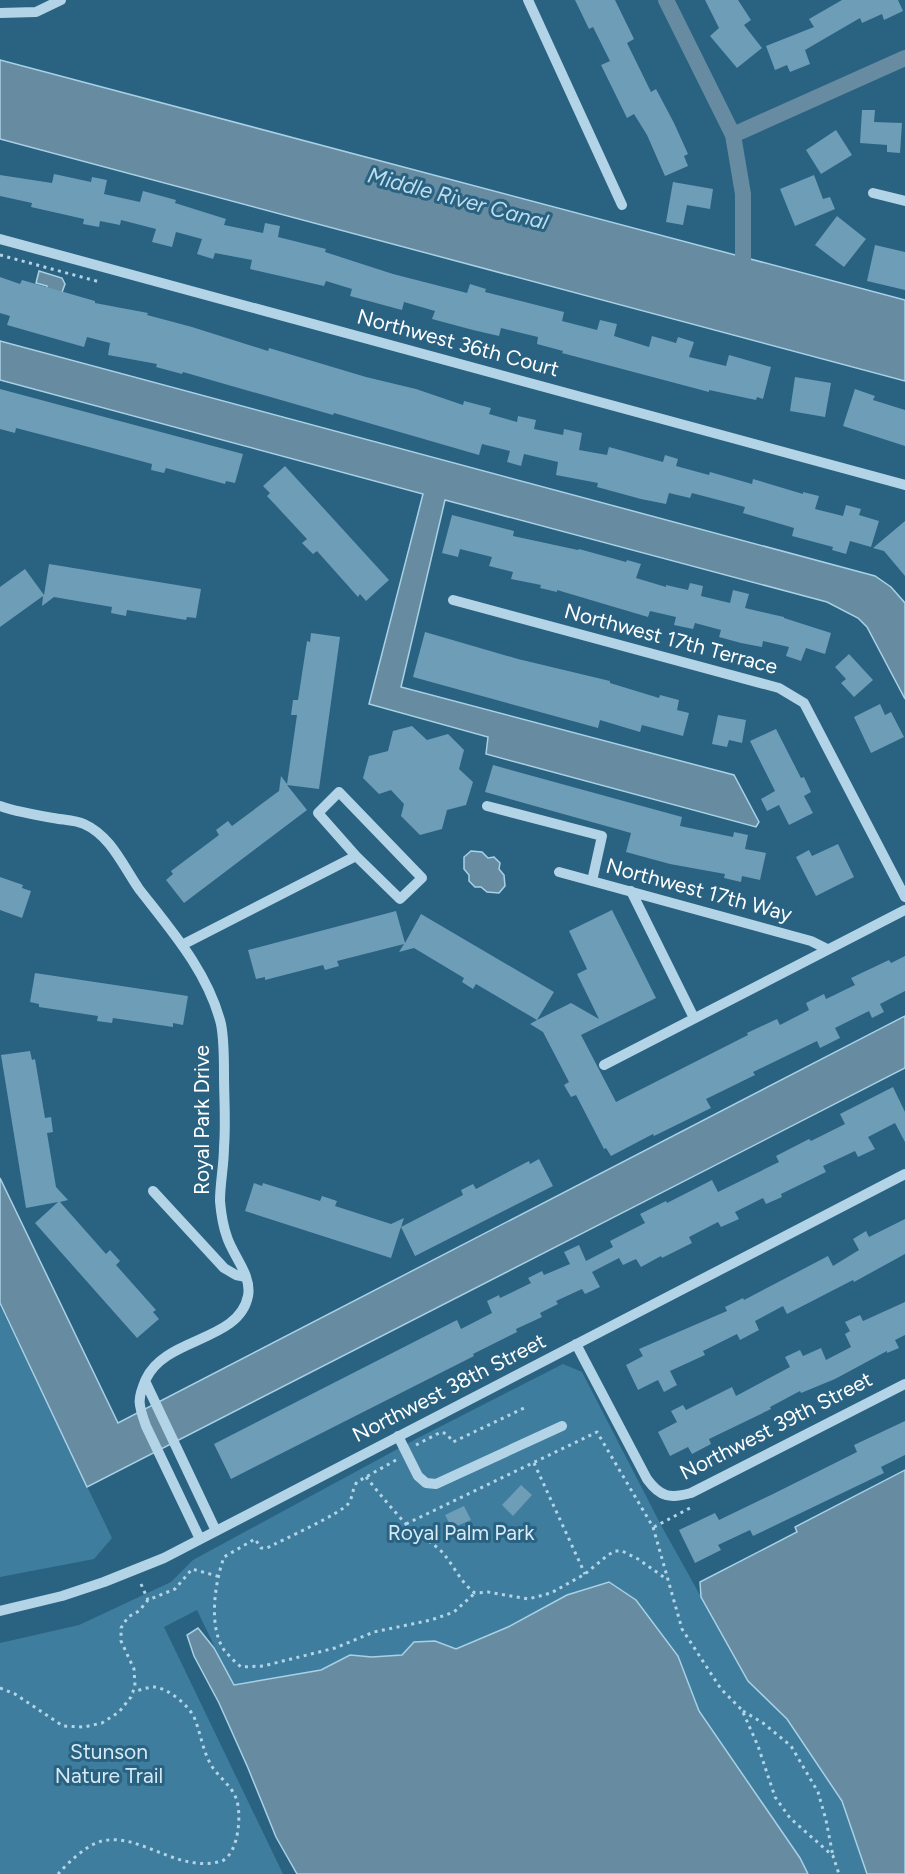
<svg xmlns="http://www.w3.org/2000/svg" width="905" height="1874" font-family="Figtree,sans-serif">
	<style>
		.green { fill: #3f7d9f }
		.water { fill: #678ca1; stroke: #a8d1e6; stroke-width: 1.5 }
		.lines { fill: none; stroke-linecap: round; stroke-linejoin: round }
		.canal { stroke: #678ca1; stroke-width: 16 }
		.building { fill: #6e9db7 }
		.path { stroke: #b3d4e6; stroke-width: 3; stroke-dasharray: 3 4.5; stroke-linecap: butt }
		.minor { stroke: #b3d4e6; stroke-width: 10 }
		.labels { text-anchor: middle; stroke-width: 6; stroke-linejoin: round; paint-order: stroke }
		.street-label { font-size: 21px; fill: #fff; stroke: #2a6282 }
		.park-label { font-size: 21px; fill: #d6eaf5; stroke: #2a6282 }
		.water-label { font-size: 22px; font-style: italic; fill: #bedded; stroke: #2a6282 }
	</style>
	<rect width="100%" height="100%" fill="#2a6282"/>
	<!-- green -->
	<path class="green" d="M0,1306L112,1538L94,1559L0,1577Z
		M563,1364L582,1372L662,1527L748,1681L787,1719L842,1801L867,1874H808L800,1858L699,1711L678,1656L636,1600L508,1627L456,1649L435,1641L402,1655L372,1657L350,1655L321,1670L233,1685L197,1610L164,1627L283,1874H0V1643L79,1625L171,1582L193,1560L416,1439Z"/>
	<!-- water -->
	<path class="water" d="M0,60L905,300V381L0,139Z
		M39,271L62,278L65,284L61,295L46,290L47,286L36,283Z
		M0,341L875,576L891,587L905,603V699L867,627L858,618L827,602L445,500L401,687L734,775L759,822L756,827L486,754L488,737L369,704L423,494L0,380Z
		M471,851L482,852L488,858L494,857L500,863L499,869L504,875L505,886L499,893L487,892L481,887H475L469,881V875L464,869V857Z
		M905,1016V1068L87,1487L0,1303V1178L118,1423Z
		M905,1470V1874H867L842,1801L787,1719L748,1681L701,1597L700,1582L797,1532L795,1527Z
		M609,1582L636,1600L678,1656L699,1711L800,1858L808,1874H297L276,1837L248,1768L219,1703L194,1656L187,1635L198,1628L214,1648L234,1685L321,1670L350,1655L372,1657L402,1655L414,1642L435,1641L456,1649L508,1627L567,1595Z"/>
	<g class="lines">
		<!-- canal -->
		<path class="canal" d="M666,0L733,135
			M743,278V194L733,135L905,58"/>
	</g>
	<!-- building -->
	<path class="building" d="M575,0H615L634,39L627,43L651,92L656,89L674,123L688,154L684,156L688,166L665,176L647,135L634,114L627,118L601,65L610,61L593,27L589,29Z
		M705,0H738L751,20L744,25L762,48L737,68L710,36L719,28Z
		M842,0H898L903,11L884,20L882,14L862,23L860,18L805,50L810,64L790,72L787,65L775,70L766,46L814,27L809,19Z
		M862,110H875L874,122L902,123L900,153L887,152V145L860,143Z
		M836,130L852,155L821,174L806,150Z
		M54,174L91,182L92,177L107,180L104,194L140,202L143,191L176,200L175,203L226,219L224,225L263,233L265,223L280,226L278,237L326,249L325,252L393,274L467,293L470,284L486,289L485,292L564,312L562,321L597,330L600,320L617,324L614,336L649,347L652,336L676,343L678,337L694,342L689,357L726,366L729,355L771,367L763,399L757,397L756,400L709,390V392L562,353L563,351L537,344L538,337L501,328L499,336L473,330L432,319L435,311L404,302L402,310L350,296L352,289L326,281L324,286L250,269L252,260L215,253L213,259L197,254L202,239L176,232L172,247L152,242L156,229L121,220L120,225L100,221L99,227L83,224L84,219L31,207L32,203L0,196V175L52,183Z
		M814,175L823,199L830,197L835,209L795,226L780,189Z
		M673,182L713,189L710,209L687,205L683,225L666,222Z
		M837,216L866,239L844,267L815,245Z
		M875,245L905,252V290L867,281Z
		M0,277L20,284L22,280L95,301V303L148,313L147,315L192,327L268,351L269,348L366,377L416,389L463,405L464,401L491,408L489,414L517,422L518,416L536,420L534,429L563,435L564,429L582,433L579,450L607,455L609,447L663,462L665,455L678,459L676,466L709,475L710,472L752,484L753,479L803,494V492L819,496L815,509L843,516L846,505L861,509L859,515L879,521L871,547L850,541L846,554L832,550L833,547L792,536L794,528L743,513L745,507L692,493L690,498L669,493L666,504L641,499L597,487L598,483L556,475L558,462L524,454L521,466L507,462L510,451L482,444L479,455L334,413L333,415L183,372L182,374L156,367L157,364L108,355L110,343L87,337L84,347L7,325L10,316L0,313Z
		M795,377L831,383L825,417L790,411Z
		M0,389L243,454L235,483L226,481L225,484L166,468L164,473L151,470L152,464L85,446L16,428L15,433L0,429Z
		M855,389L875,396L873,400L905,410V446L843,426Z
		M285,466L389,580L366,601L360,594L358,597L317,551L313,554L302,543L307,539L267,496L270,493L263,486Z
		M452,515L514,531L513,536L578,550L579,549L626,562L627,560L641,564L636,578L666,587V585L688,590L690,583L703,586L701,596L730,603L733,590L749,594L745,608L784,617V618L831,633L825,654L806,648L801,661L786,656L789,647L763,641L762,647L741,643L719,637L721,630L695,623L693,629L674,625L676,617L650,611L648,617L557,590V592L540,588L541,585L511,579L513,572L489,566L492,557L460,549L458,557L442,553Z
		M905,521V576L884,551L873,548Z
		M49,564L201,589L196,618L187,617L186,620L127,610L126,616L111,613L112,607L54,597L42,606L43,596L0,627V587L25,569L44,595Z
		M425,632L518,659L610,681V683L659,698L660,695L679,700L677,710L689,713L683,736L642,725L640,732L600,720L598,728L413,677Z
		M311,633L340,637L319,789L287,785L307,810L184,903L166,880L173,874L171,871L219,835L216,830L228,821L232,826L279,791L281,776L287,784L297,715H291L293,700H298L307,641L310,642Z
		M849,654L873,680L854,697L841,683L846,679L835,667Z
		M880,704L885,715L891,712L904,737L871,753L854,717Z
		M718,715L746,720L742,743L729,740L727,747L712,744Z
		M412,726L427,740L448,734L464,750L459,769L473,782L466,805L447,810L442,829L420,835L401,816L404,804L391,790L379,794L363,778L369,756L388,751L393,731Z
		M776,729L801,778L804,777L811,792L804,796L813,813L789,825L779,805L767,811L761,799L775,791L750,741Z
		M493,765L682,817L680,826L733,837L734,832L748,835L745,849L766,853L760,880L742,876L741,882L724,878L725,874L670,864L626,852L631,833L485,792Z
		M838,844L854,877L816,896L796,857L809,850L812,856Z
		M0,877L23,885L22,888L31,891L22,918L0,910Z
		M612,910L656,998L581,1035L616,1102L748,1035L747,1033L777,1019L780,1025L809,1010L806,1003L824,994L826,999L855,985L851,978L889,960L891,963L905,956V991L880,1004L884,1012L872,1018L869,1011L835,1028L840,1038L820,1048L817,1041L753,1072L755,1075L706,1099L711,1108L654,1136L653,1134L611,1156L606,1148L604,1149L576,1095L571,1097L564,1085L569,1082L543,1032L530,1024L537,1020L476,984L473,989L462,982L464,978L414,948L399,952L404,944L337,961L339,966L325,970L323,965L265,980V977L256,979L248,950L396,911L405,943L421,914L554,992L537,1020L571,1003L599,1019L577,974L587,969L569,931Z
		M35,973L188,996L183,1025L173,1023V1027L113,1018L112,1023L97,1021L98,1016L39,1007V1004L30,1002Z
		M30,1051L32,1060L35,1059L45,1118L51,1117L53,1132L47,1133L56,1187L68,1200L60,1202L106,1254L110,1250L120,1261L116,1265L156,1310L153,1312L159,1319L137,1338L35,1223L58,1202L26,1208L1,1055Z
		M893,1087L905,1112V1142L895,1123L868,1137L875,1149L858,1157L855,1151L823,1166L826,1172L781,1194L782,1197L766,1204L763,1198L735,1212L739,1219L721,1227L718,1222L689,1237L692,1243L662,1258L661,1256L641,1267L636,1259L623,1265L619,1258L592,1272L600,1287L585,1294L582,1289L556,1301L558,1304L540,1313L542,1317L516,1329L517,1332L473,1354L474,1356L231,1479L214,1444L457,1320L461,1329L492,1313L487,1301L499,1295L500,1298L531,1283L528,1278L542,1271L544,1275L570,1264L564,1252L579,1245L586,1261L613,1247L610,1241L645,1223L640,1214L666,1201L667,1203L712,1180L718,1192L779,1162L776,1156L809,1139L811,1141L845,1124L840,1114Z
		M539,1159L553,1186L415,1256L401,1227L391,1258L245,1211L254,1183L262,1186L263,1183L320,1201L322,1196L337,1201L335,1206L391,1224L404,1218L401,1227L463,1195L461,1190L473,1184L476,1189L529,1161L530,1164Z
		M905,1219V1254L854,1282L853,1280L787,1314L783,1306L755,1321L759,1330L740,1340L737,1334L703,1351L705,1355L670,1371L677,1385L664,1392L658,1380L638,1390L626,1365L643,1356L639,1349L727,1311L725,1307L743,1298L744,1300L828,1256L833,1266L859,1250L853,1239L866,1231L869,1237Z
		M905,1302V1335L895,1340L899,1348L887,1353V1351L835,1379L801,1393L800,1391L770,1407L771,1409L709,1439L711,1444L692,1454L688,1447L670,1456L658,1432L677,1422L671,1411L683,1405L686,1410L732,1387L736,1396L790,1367L785,1357L800,1350L803,1356L821,1348L826,1360L851,1347L845,1334L850,1331L845,1322L860,1315L863,1321Z
		M905,1421V1455L881,1467L884,1473L753,1536L750,1530L718,1545L721,1550L695,1563L679,1530L715,1513L719,1520L773,1494L857,1452L854,1445Z
		M521,1485L532,1495L513,1516L502,1505Z
		M464,1506L471,1520L452,1528L445,1515Z"/>
	<g class="lines">
		<!-- path -->
		<path class="path" d="M0,255L100,282
			M416,1445L441,1432L447,1434L453,1442L524,1408
			M396,1460L357,1482C352,1489 353,1498 348,1504C340,1514 282,1540 267,1548H261L255,1539L224,1557C215,1582 208,1626 224,1650C229,1656 235,1662 241,1667L263,1666L335,1648L374,1632L431,1620L454,1612L475,1593
			M534,1463L585,1574
			M366,1477C379,1493 392,1509 406,1524C417,1536 432,1541 443,1553C454,1566 461,1583 475,1593L488,1592L528,1599L551,1593L585,1574L608,1555L615,1551H622L638,1559L665,1578
			M406,1524L597,1432L653,1527L682,1629L721,1689L742,1710L758,1746L775,1797L790,1818L833,1856L839,1874
			M654,1527L690,1508
			M141,1584L148,1600
			M0,1688L15,1694L63,1726L84,1727L102,1723L119,1712L131,1697L135,1686L134,1669L121,1641V1628L128,1617L139,1611L148,1600L175,1589L192,1569L217,1576
			M743,1711L763,1723L791,1746L818,1792L826,1820L833,1856
			M58,1874C69,1862 86,1845 102,1841C140,1832 178,1874 222,1861C239,1853 242,1813 236,1798C230,1783 215,1775 209,1761C202,1747 200,1731 194,1717C188,1705 169,1689 155,1687C148,1687 140,1690 133,1692"/>
		<!-- minor -->
		<path class="minor" d="M528,0L622,205
			M0,13L36,12L61,0
			M873,193L905,201
			M0,239L905,485
			M453,600L779,688L804,703L905,897
			M339,792L422,878L400,899L356,856L318,813Z
			M0,806C17,812 35,815 53,818C63,820 75,820 84,824C111,836 123,866 139,889C171,930 208,972 221,1024C224,1039 224,1058 224,1074C224,1098 226,1123 224,1147C224,1165 220,1183 220,1201C221,1213 223,1226 227,1237C233,1256 252,1275 248,1296C239,1342 165,1337 146,1379C137,1399 138,1404 146,1426L200,1539
			M487,806L602,836L592,881
			M559,872L811,941L827,949
			M631,891L694,1018
			M182,945L356,856
			M604,1065L905,910
			M153,1191L224,1268L236,1275L246,1277
			M576,1344L647,1479C660,1497 670,1499 691,1493L905,1384
			M145,1381L216,1531
			M398,1436L418,1476L426,1483L436,1484L562,1426
			M0,1611L62,1596L104,1582L164,1558L905,1174"/>
	</g>
	<g class="labels">
		<!-- street labels -->
		<g class="street-label">
			<text transform="translate(458 343) rotate(15)" y="7">Northwest 36th Court</text>
			<text transform="translate(671 639) rotate(15)" y="7">Northwest 17th Terrace</text>
			<text transform="translate(699 890) rotate(15)" y="7">Northwest 17th Way</text>
			<text transform="translate(202 1120) rotate(-90)" y="7">Royal Park Drive</text>
			<text transform="translate(449 1388) rotate(-27)" y="7">Northwest 38th Street</text>
			<text transform="translate(776 1426) rotate(-27)" y="7">Northwest 39th Street</text>
		</g>
		<!-- park labels -->
		<g class="park-label">
			<text x="461" y="1540">Royal Palm Park</text>
			<text x="109" y="1759">Stunson<tspan x="109" dy="24">Nature Trail</tspan></text>
		</g>
		<!-- water labels -->
		<g class="water-label">
			<text transform="translate(458 198) rotate(15)" y="8">Middle River Canal</text>
		</g>
	</g>
</svg>
